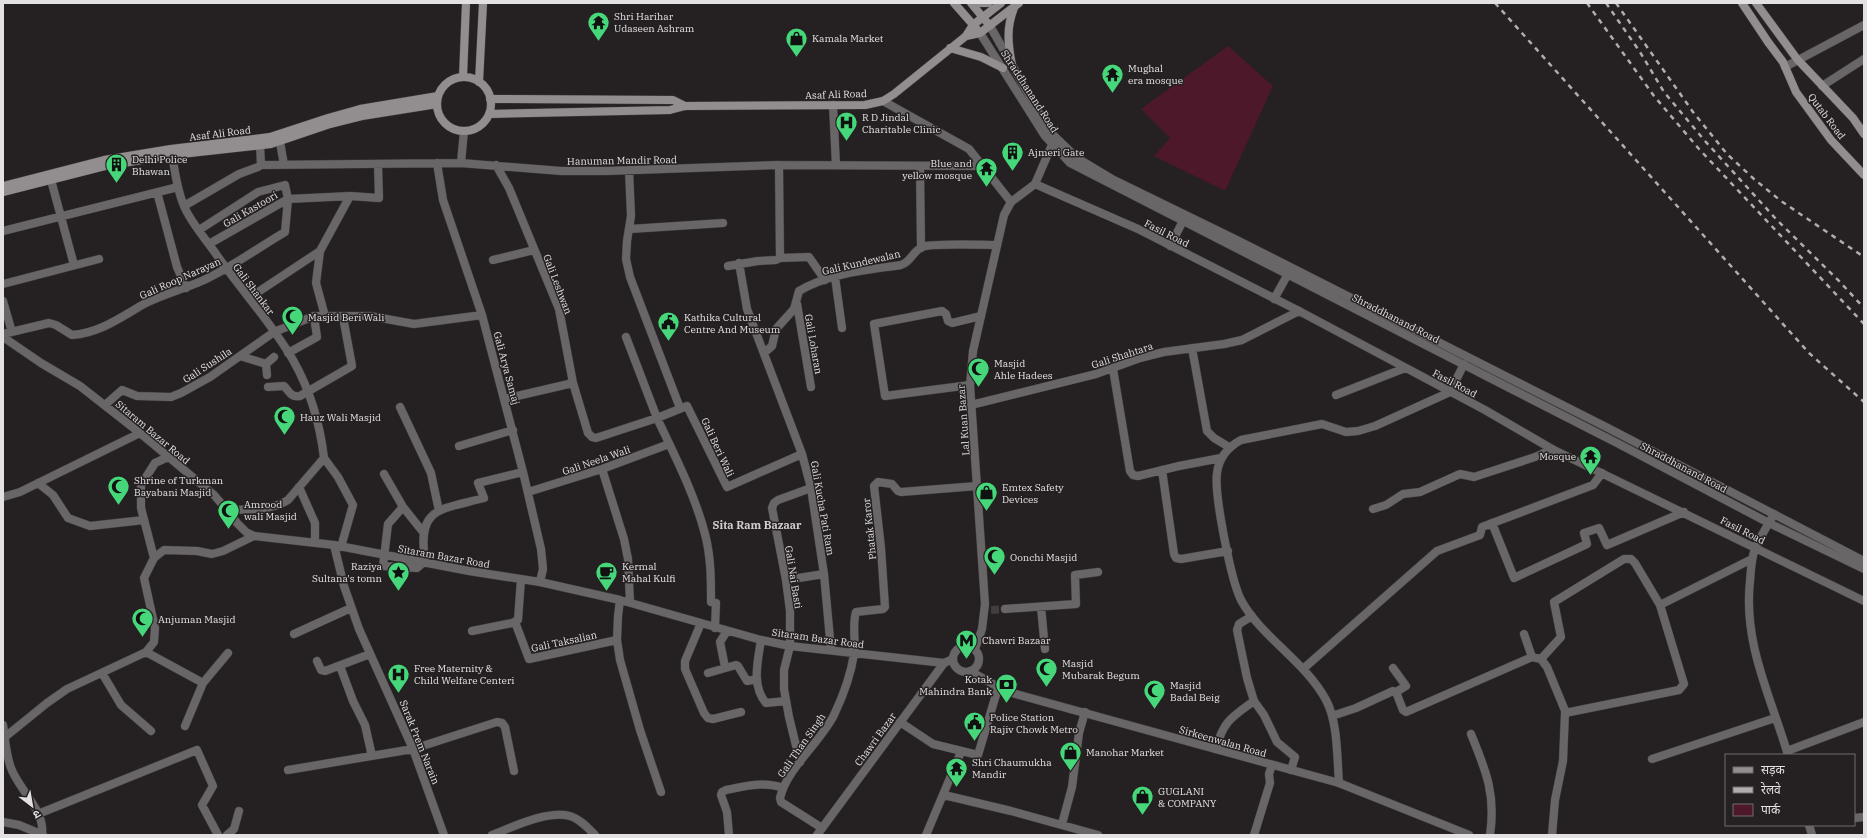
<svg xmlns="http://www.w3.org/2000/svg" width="1867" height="838" font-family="'IBM Plex Serif','Noto Sans Devanagari',serif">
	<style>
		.green { fill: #4c182a }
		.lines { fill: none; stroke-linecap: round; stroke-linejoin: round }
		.minor-tunnel { stroke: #423d3e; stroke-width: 8; stroke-dasharray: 8 4; stroke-linecap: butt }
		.minor-casing { stroke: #403b3c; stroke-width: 9 }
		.tertiary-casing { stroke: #403b3c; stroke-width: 9 }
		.secondary-casing { stroke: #403b3c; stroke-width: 9 }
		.minor { stroke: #696667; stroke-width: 8 }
		.tertiary { stroke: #696667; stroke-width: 8 }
		.secondary { stroke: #928e8f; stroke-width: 8 }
		.rail { stroke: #b1adae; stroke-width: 2.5; stroke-dasharray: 5 5; stroke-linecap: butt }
		.labels { text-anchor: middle; stroke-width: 3; stroke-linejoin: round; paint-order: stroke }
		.poi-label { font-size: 10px; fill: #e4e1e2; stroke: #252021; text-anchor: start }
		.street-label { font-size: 10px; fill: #e4e1e2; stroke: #252021 }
		.neighbourhood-label { font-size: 11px; font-weight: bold; fill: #d3ccce; stroke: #252021 }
	</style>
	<rect width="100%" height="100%" fill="#252021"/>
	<!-- green -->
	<path class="green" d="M1228,46L1273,86L1225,191L1154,156L1170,138L1141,109Z"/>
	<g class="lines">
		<!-- minor-tunnel -->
		<path class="minor-tunnel" d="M991,610L1005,609"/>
		<defs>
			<path id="minor" d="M1785,67L1864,25
				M1822,86L1864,59
				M883,101L969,149L1011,202
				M833,105L836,165
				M280,142L284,165
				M260,145L261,165L461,163L561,171H607L779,165L984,166
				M172,155C175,172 177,190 184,206C191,223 205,238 216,254C241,290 271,322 293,360C310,390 320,424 324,458L288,500C272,511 247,509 227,510
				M437,163L443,200L482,315L523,472L541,549L543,569L540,582
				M461,163L464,131
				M496,165L509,188L559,309L573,383L588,433L592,437L596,438L657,418L626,337
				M920,166L921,248
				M629,170L631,216L627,241L626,259L630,277L680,408
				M51,180L74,265
				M1035,184L1138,229L1299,311L1485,410L1552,449L1864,601
				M157,192L177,267L186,288
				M184,206L239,174L258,167
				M630,229L723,223
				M3,231L178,187
				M209,244L288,199L350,196
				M1170,246L1183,221
				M780,258L809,257L825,280
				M493,260L534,250
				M739,263L747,309L802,454L811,488L824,574L831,650
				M728,266L758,261L776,260L780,258L779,165
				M835,277L842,328
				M3,284L99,259
				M249,298L320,251
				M1274,299L1288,274
				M3,301L12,332
				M797,304L811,387
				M325,316L316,283L320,251L350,196L379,198L378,164
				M3,334L49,323L56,325L72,335C100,333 121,317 144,304C163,294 184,289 204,280C232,267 258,248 285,232L288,199L285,185L258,192L199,230
				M3,337L41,363L80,386L140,433L214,495L227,510L237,523L246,532L254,536L334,545L469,571L540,582L620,600L761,640L790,646L944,663
				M1192,348L1207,431L1214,438L1229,447
				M288,353L317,337L314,316
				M764,353L772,346L776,329L794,309L799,291C829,273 868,270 901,265C911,262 912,252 922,247C932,243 983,245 997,245
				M240,356L266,364L267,375
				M266,364L274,357
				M1113,369L1130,471L1133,475L1138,476L1179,466L1221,458
				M970,385L885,396L874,324L942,311L946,314L948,321L952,323L981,316
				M268,387L284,386C289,391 291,398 300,396L352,366L343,317
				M1336,395L1405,368
				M504,399L573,383
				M105,405L122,390L137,396L171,397L181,393L210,377L274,332L314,316H370L414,324L482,315
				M971,405L1096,374L1140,358L1164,352L1224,344L1242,340L1299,311
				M400,407L431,473L439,511
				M459,446L513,430
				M324,458L338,477L353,505L341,547
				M602,469L624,539L628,559L630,602
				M1162,470L1174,554L1176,558L1181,559L1228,551
				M384,474L403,507L423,532
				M38,483L53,495L68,518L90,526L144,520
				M299,487L315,523V543
				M528,492L602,469L669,444
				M3,497L20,492L140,433
				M403,507L388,524L383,566L417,568L425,561C417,507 439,510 484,498L478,483L523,472
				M1373,509L1386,505L1403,494L1420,492L1460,474L1474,477L1535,457L1552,449
				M1774,514C1768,525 1760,537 1755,549C1751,559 1751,570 1750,581C1743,644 1771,697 1788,755
				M1492,523L1514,578L1587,544L1584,533L1599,528L1607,545L1684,512
				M334,545L344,586L359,629L413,749L444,835
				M154,558L141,508V485L155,463L168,457
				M786,580L824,574
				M620,600L618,616L617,640L620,660L640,730L661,792
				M1660,605L1752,559
				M1041,607L1045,649
				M1005,609L1076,604L1075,575L1098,572
				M1252,616L1239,624L1237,630L1247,678L1254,701L1264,715L1277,742L1295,757L1291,770
				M515,622L529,659L617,640
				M701,623L685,661V669L704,713L708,718L713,719L741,712
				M715,628L716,603L711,602C711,579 711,557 705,534C695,495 674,454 657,418L687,406L727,487L802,454
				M472,631L512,623L518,620L521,579
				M294,634L351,608
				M1524,634L1532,657
				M761,640C758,660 751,686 766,703L786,701
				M146,652L203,683L185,726
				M1541,659L1561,637L1554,602L1624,559H1631L1635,563L1660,605L1684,684L1679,690L1565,713L1563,761L1555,800L1552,835
				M317,661L321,670L325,671L370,654
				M340,666L353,701L365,725L372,756
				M725,667L720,642L727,631
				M1393,668L1406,686L1396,692
				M1303,669L1437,551L1480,535L1482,527L1593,485L1602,473
				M102,673L121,705L151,731
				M708,673L736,665L738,666L747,681L757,679
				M203,683L228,653
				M1332,716L1356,708L1393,691L1396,692L1403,710L1406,712L1532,657L1541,659L1547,667L1566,713
				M900,722L933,744L978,755L998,688
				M3,725C5,739 6,755 11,768C19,790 45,810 42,834
				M1471,734C1486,771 1496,794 1490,835
				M5,737L47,703L67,689L146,652L154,642L155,628L144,578L154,558L164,550L197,551L212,554L223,551L254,536
				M1216,749C1223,721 1232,717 1254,701
				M1787,751L1864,722
				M1652,759L1775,718
				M800,762L789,717L784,689V670L790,646V611L786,580L772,508L774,503L778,500L811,488
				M288,770L413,749L497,722L502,723L505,727L514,771
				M1339,783C1337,758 1338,722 1326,700C1305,661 1261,637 1241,600C1231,580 1214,495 1217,473C1219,457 1228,447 1241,440L1322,424L1346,432L1358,431L1375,426L1450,392L1464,364
				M944,795L1011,811L1098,835
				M38,814L197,750L213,786L202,805L218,835
				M1854,818L1864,817
				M3,822L19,825L43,835
				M1062,824L1072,787L1079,733L1085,712
				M1809,825L1812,835
				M822,828L781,802L780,798C787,768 820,743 834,715C843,696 851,674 854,654C856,641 852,624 856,612L883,609L885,607L881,548L874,486L878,482L892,484L898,491L901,492L977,486
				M227,835L234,829L239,811
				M492,835C513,827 547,810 570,816C580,819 588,828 595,835
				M729,835L727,812L721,795L722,792L726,790C745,786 764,781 783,788
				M926,835L961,752
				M1254,835L1270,783L1269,774L1272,765"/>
			<path id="tertiary" d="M990,26L1050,132L1077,158L1112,179L1237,240L1608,428L1864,561
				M980,33L1045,136L1070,163L1617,443L1769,523L1864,569
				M953 659a13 13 0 1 1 26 0a13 13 0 1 1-26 0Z
				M975,649L982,629L985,604L970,385L973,351L1004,215L1011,202L1035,184L1054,140
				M970,671L1005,691L1339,783L1469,835
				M817,835L944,663L953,659"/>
			<path id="secondary" d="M954,3L976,28
				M971,3L990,26
				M980,3H988
				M1742,3L1768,42L1783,62L1796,92L1831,140L1864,175
				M1756,3L1797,59L1853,118L1864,134
				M966,36L980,33L1019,3
				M950,48L981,57L1003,68
				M1012,65C1008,44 1006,28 1014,8
				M463,77L466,3
				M437 104a27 27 0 1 1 54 0a27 27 0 1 1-54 0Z
				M479,82L483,3
				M490,99L673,100L685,106
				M489,114L670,110L685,106L865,105L883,101L894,94L966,36L973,25L1001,3
				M3,186L104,160L171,149L270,137L328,118L360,109L438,96
				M3,192L105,166L172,155L271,144L330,124L362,116L437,104"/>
		</defs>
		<!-- minor casing -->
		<use href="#minor" class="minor-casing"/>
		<!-- tertiary casing -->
		<use href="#tertiary" class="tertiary-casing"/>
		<!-- secondary casing -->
		<use href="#secondary" class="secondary-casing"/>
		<!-- minor -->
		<use href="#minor" class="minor"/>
		<!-- tertiary -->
		<use href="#tertiary" class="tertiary"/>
		<!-- secondary -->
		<use href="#secondary" class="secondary"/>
		<!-- rail -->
		<path class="rail" d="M1495,3L1809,353L1864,402
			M1587,3L1654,96L1699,149L1864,324
			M1606,3L1640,52L1664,92L1705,141L1776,219L1840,282L1864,308
			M1616,3L1693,112L1727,154L1754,179L1781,201L1864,257"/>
	</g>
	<!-- icons -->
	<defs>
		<symbol id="temple-pin" viewBox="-11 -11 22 30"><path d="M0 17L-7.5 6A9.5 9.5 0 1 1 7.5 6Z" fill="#45d77a" stroke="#252021"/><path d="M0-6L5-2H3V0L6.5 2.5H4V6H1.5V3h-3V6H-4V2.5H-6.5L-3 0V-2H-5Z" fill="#111"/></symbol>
		<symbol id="shop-pin" viewBox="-11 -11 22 30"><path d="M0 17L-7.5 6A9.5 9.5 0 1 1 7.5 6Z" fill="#45d77a" stroke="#252021"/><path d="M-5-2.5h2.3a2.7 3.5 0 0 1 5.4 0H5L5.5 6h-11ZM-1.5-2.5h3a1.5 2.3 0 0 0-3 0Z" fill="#111"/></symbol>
		<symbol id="hospital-pin" viewBox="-11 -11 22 30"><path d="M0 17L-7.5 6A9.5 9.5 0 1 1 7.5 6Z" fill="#45d77a" stroke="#252021"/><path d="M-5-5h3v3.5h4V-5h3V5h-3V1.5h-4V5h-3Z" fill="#111"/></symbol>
		<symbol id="building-pin" viewBox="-11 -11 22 30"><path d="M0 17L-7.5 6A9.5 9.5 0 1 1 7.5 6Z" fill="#45d77a" stroke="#252021"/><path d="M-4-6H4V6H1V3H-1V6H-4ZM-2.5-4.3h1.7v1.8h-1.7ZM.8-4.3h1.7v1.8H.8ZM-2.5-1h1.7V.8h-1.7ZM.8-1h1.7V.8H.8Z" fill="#111"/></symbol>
		<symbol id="mosque-pin" viewBox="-11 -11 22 30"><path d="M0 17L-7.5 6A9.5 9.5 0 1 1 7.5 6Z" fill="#45d77a" stroke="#252021"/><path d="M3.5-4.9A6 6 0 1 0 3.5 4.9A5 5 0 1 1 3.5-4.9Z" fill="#111"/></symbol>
		<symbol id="civic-pin" viewBox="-11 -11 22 30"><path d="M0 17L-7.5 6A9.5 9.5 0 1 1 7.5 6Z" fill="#45d77a" stroke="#252021"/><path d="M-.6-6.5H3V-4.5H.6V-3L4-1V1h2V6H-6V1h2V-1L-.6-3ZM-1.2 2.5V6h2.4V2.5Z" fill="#111"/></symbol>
		<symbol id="sight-pin" viewBox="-11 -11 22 30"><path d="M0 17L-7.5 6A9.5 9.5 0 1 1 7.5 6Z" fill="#45d77a" stroke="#252021"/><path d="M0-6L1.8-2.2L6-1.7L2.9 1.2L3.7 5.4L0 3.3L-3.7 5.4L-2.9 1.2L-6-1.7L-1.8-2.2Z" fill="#111"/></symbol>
		<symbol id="cafe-pin" viewBox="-11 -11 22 30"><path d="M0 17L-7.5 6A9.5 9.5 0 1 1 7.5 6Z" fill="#45d77a" stroke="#252021"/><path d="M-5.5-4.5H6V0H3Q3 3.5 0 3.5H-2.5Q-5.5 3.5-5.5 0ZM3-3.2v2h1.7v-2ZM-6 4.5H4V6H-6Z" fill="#111"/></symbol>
		<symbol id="metro-pin" viewBox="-11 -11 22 30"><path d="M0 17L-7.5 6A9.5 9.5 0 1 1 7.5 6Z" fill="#45d77a" stroke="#252021"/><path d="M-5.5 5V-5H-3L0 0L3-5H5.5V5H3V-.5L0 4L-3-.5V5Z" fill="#111"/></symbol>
		<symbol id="bank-pin" viewBox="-11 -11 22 30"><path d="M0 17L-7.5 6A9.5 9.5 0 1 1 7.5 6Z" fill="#45d77a" stroke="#252021"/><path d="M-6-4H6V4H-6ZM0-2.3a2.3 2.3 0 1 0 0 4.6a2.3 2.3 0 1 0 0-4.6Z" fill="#111"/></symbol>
	</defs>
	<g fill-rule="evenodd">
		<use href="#temple-pin" x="586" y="10" width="25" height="34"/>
		<use href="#shop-pin" x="784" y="26" width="25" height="34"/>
		<use href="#temple-pin" x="1100" y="62" width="25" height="34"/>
		<use href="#hospital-pin" x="834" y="110" width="25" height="34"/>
		<use href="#building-pin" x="1000" y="140" width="25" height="34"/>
		<use href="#building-pin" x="104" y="152" width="25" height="34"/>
		<use href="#temple-pin" x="974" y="156" width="25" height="34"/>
		<use href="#mosque-pin" x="280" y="304" width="25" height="34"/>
		<use href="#civic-pin" x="656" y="310" width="25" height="34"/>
		<use href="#mosque-pin" x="966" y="356" width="25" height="34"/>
		<use href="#mosque-pin" x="272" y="404" width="25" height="34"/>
		<use href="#temple-pin" x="1578" y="444" width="25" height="34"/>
		<use href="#mosque-pin" x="106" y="474" width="25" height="34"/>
		<use href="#shop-pin" x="974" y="480" width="25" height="34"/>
		<use href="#mosque-pin" x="216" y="498" width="25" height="34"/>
		<use href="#mosque-pin" x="982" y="544" width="25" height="34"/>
		<use href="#sight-pin" x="386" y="560" width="25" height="34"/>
		<use href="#cafe-pin" x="594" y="560" width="25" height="34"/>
		<use href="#mosque-pin" x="130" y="606" width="25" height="34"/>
		<use href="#metro-pin" x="954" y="628" width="25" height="34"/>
		<use href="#mosque-pin" x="1034" y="656" width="25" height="34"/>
		<use href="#hospital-pin" x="386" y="662" width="25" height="34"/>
		<use href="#bank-pin" x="994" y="672" width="25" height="34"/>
		<use href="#mosque-pin" x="1142" y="678" width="25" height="34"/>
		<use href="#civic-pin" x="962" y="710" width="25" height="34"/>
		<use href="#shop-pin" x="1058" y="740" width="25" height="34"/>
		<use href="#temple-pin" x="944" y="756" width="25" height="34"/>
		<use href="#shop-pin" x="1130" y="784" width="25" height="34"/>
	</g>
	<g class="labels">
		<!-- poi labels -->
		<g class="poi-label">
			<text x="614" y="20">Shri Harihar<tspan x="614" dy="12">Udaseen Ashram</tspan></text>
			<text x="812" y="42">Kamala Market</text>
			<text x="1128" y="72">Mughal<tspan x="1128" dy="12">era mosque</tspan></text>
			<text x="862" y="121">R D Jindal<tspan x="862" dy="12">Charitable Clinic</tspan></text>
			<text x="1028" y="156">Ajmeri Gate</text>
			<text x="132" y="163">Delhi Police<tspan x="132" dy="12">Bhawan</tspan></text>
			<text x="972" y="167" text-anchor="end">Blue and<tspan x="972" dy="12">yellow mosque</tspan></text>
			<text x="308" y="321">Masjid Beri Wali</text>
			<text x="684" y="321">Kathika Cultural<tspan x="684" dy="12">Centre And Museum</tspan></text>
			<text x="994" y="367">Masjid<tspan x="994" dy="12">Ahle Hadees</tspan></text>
			<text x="300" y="421">Hauz Wali Masjid</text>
			<text x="1576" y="460" text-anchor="end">Mosque</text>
			<text x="134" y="484">Shrine of Turkman<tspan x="134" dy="12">Bayabani Masjid</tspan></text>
			<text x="1002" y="491">Emtex Safety<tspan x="1002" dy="12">Devices</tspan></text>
			<text x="244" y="508">Amrood<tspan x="244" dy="12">wali Masjid</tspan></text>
			<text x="1010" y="561">Oonchi Masjid</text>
			<text x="382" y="570" text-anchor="end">Raziya<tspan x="382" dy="12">Sultana's tomn</tspan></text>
			<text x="622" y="570">Kermal<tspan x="622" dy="12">Mahal Kulfi</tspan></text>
			<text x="158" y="623">Anjuman Masjid</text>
			<text x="982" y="644">Chawri Bazaar</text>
			<text x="1062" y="667">Masjid<tspan x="1062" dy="12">Mubarak Begum</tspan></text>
			<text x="414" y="672">Free Maternity &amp;<tspan x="414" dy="12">Child Welfare Centeri</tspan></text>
			<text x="992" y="683" text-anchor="end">Kotak<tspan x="992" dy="12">Mahindra Bank</tspan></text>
			<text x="1170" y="689">Masjid<tspan x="1170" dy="12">Badal Beig</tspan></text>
			<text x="990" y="721">Police Station<tspan x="990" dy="12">Rajiv Chowk Metro</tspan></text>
			<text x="1086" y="756">Manohar Market</text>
			<text x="972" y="766">Shri Chaumukha<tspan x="972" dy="12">Mandir</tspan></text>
			<text x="1158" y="795">GUGLANI<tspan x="1158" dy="12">&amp; COMPANY</tspan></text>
		</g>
		<!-- street labels -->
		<g class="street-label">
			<text transform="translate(1030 91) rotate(57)" y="4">Shraddhanand Road</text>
			<text transform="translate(836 94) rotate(-2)" y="4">Asaf Ali Road</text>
			<text transform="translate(1827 116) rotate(53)" y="4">Qutab Road</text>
			<text transform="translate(220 133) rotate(-7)" y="4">Asaf Ali Road</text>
			<text transform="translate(622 160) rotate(-1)" y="4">Hanuman Mandir Road</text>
			<text transform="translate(250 209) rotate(-30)" y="4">Gali Kastoori</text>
			<text transform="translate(1167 233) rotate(27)" y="4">Fasil Road</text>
			<text transform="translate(861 262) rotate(-13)" y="4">Gali Kundewalan</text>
			<text transform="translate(180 278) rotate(-24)" y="4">Gali Roop Narayan</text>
			<text transform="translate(558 284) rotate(69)" y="4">Gali Leshwan</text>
			<text transform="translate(254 289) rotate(53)" y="4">Gali Shankar</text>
			<text transform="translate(1396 318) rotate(27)" y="4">Shraddhanand Road</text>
			<text transform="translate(814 344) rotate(80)" y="4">Gali Loharan</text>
			<text transform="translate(1122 355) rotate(-18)" y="4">Gali Shahtara</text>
			<text transform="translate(207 365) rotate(-33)" y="4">Gali Sushila</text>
			<text transform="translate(507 368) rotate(75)" y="4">Gali Arya Samaj</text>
			<text transform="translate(1455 383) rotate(28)" y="4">Fasil Road</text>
			<text transform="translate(963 420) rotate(-94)" y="4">Lal Kuan Bazar</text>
			<text transform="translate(153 432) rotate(40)" y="4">Sitaram Bazar Road</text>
			<text transform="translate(718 447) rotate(65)" y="4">Gali Beri Wali</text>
			<text transform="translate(596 460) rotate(-19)" y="4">Gali Neela Wali</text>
			<text transform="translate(1684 467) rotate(28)" y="4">Shraddhanand Road</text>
			<text transform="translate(823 508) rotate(80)" y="4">Gali Kucha Pati Ram</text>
			<text transform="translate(869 529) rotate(-96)" y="4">Phatak Karor</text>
			<text transform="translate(1743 530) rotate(27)" y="4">Fasil Road</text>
			<text transform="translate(444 556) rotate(10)" y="4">Sitaram Bazar Road</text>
			<text transform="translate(794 577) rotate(81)" y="4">Gali Nai Basti</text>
			<text transform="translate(818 638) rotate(8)" y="4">Sitaram Bazar Road</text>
			<text transform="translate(564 641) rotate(-12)" y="4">Gali Taksalian</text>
			<text transform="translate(875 739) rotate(-54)" y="4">Chawri Bazar</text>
			<text transform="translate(1223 741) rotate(16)" y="4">Sirkeenwalan Road</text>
			<text transform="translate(420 742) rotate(68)" y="4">Sarak Prem Narain</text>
			<text transform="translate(801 745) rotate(-55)" y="4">Gali Than Singh</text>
		</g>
		<!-- neighbourhood labels -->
		<g class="neighbourhood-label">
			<text x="757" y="529">Sita Ram Bazaar</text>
		</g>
	</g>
	<!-- border -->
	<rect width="1867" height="838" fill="none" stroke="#e4e1e2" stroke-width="8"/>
	<!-- legend -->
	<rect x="1725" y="754" width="130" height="72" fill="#252021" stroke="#716d6e"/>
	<rect x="1733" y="767" width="20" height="6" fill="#928e8f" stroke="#716d6e"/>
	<text x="1761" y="774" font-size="12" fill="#e4e1e2">सड़क</text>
	<rect x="1733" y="787" width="20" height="6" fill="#b1adae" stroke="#716d6e"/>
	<text x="1761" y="794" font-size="12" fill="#e4e1e2">रेलवे</text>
	<rect x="1733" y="804" width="20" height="12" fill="#4c182a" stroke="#716d6e"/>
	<text x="1761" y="814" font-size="12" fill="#e4e1e2">पार्क</text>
	<!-- north arrow -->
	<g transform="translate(32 806) rotate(149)" stroke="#252021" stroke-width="3" paint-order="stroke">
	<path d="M0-3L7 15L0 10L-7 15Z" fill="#e4e1e2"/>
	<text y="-6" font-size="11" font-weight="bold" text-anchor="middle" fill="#e4e1e2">उ</text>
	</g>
</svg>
